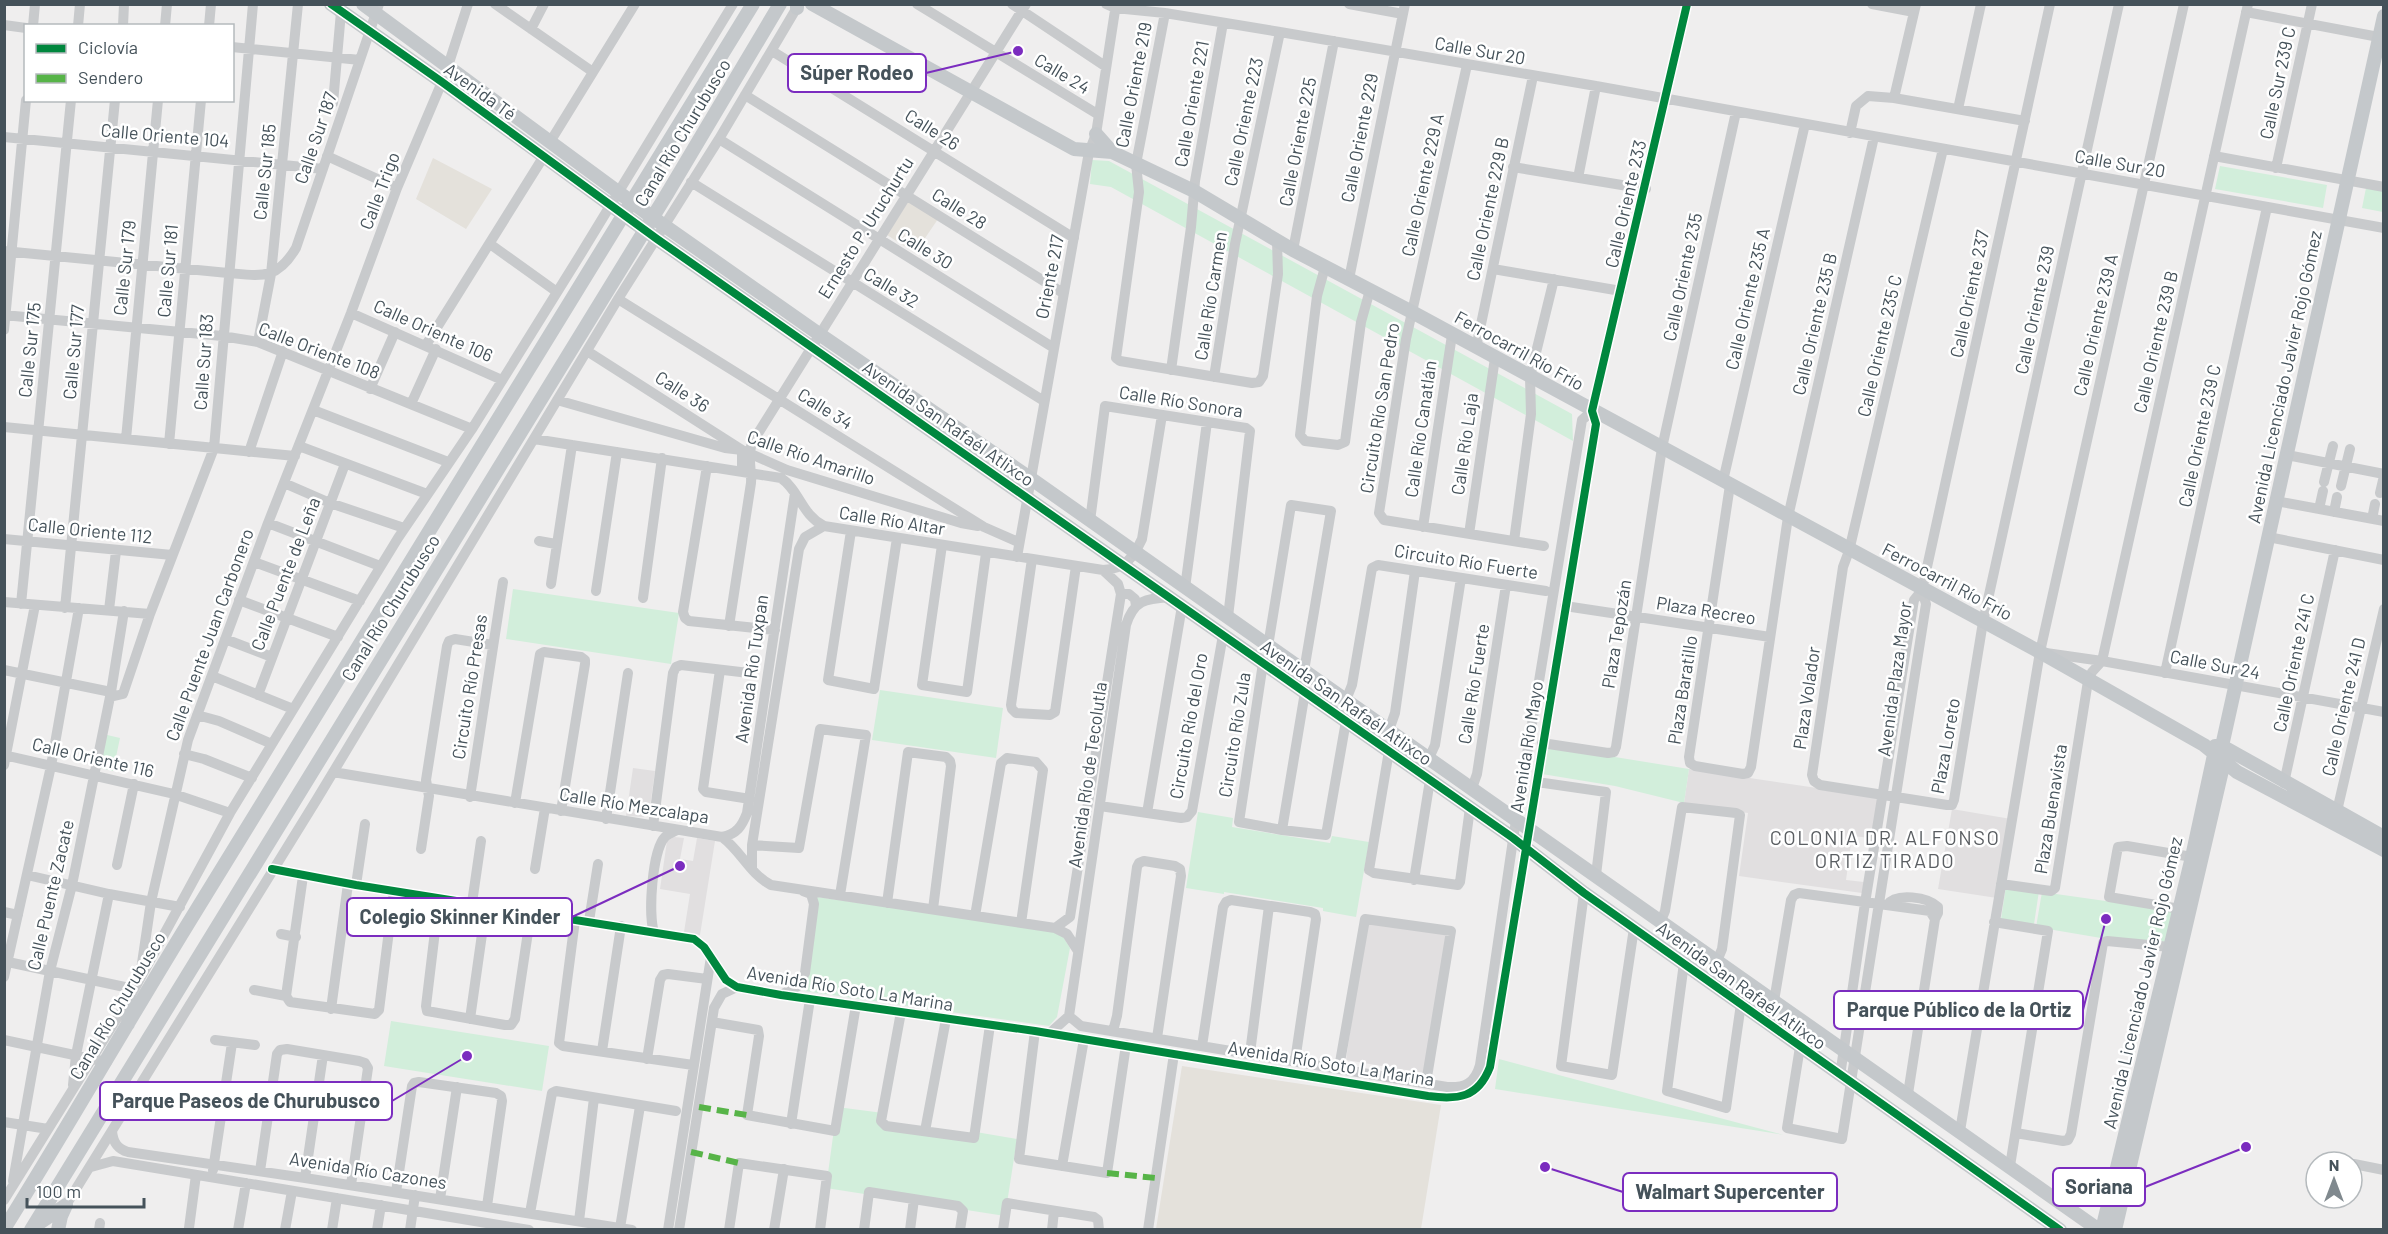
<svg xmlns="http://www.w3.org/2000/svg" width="2388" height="1234" font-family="Barlow,sans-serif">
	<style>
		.commercial { fill: #e4e1db }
		.education { fill: #e1dfe0 }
		.green { fill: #d2eedb }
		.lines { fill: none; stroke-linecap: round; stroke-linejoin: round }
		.minor { stroke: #c8cacc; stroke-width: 10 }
		.major { stroke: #c4c8cb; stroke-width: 14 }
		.quiet { stroke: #57b448; stroke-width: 6; stroke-dasharray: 12 6; stroke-linecap: butt }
		.cycleway-casing { stroke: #fff; stroke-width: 11 }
		.cycleway { stroke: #00873e; stroke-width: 8 }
		.labels { text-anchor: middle; stroke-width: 5; stroke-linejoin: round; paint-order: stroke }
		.street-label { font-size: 18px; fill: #45525a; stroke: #fff }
		.neighbourhood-label { font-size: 20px; letter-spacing: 1.5px; fill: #5a5e62; stroke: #fff }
		.leader { fill: none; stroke: #7b2cbf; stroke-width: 2 }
		.callout-dot { fill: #7b2cbf; stroke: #fff; stroke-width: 2 }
		.callout { fill: #fff; stroke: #7b2cbf; stroke-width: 2 }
		.callout-label { font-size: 20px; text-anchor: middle; font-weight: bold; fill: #45525a }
	</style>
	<rect width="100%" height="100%" fill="#efeeee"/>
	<!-- commercial -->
	<path class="commercial" d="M433,158L492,189L466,229L416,199Z
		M909,200L938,219L915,253L887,235Z
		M1182,1066L1441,1105L1421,1229H1156Z"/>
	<!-- education -->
	<path class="education" d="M633,768L655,771L649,814L644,817L626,816Z
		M1689,769L1878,797L1872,838L1852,836L1846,880L1864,882L1862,893L1739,876L1748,813L1684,803Z
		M1952,809L2011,819L1997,898L1938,889Z
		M674,837L684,838L680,859L693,861L697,838L715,841L700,935L684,932L690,894L660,889L667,841Z
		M1366,921L1447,934L1424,1073L1346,1060Z"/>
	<!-- green -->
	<path class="green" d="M1092,160L1109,161L1572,414L1573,441L1111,187L1090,184Z
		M2220,166L2327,185L2323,208L2215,189Z
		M2366,188L2383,191V212L2362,208Z
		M513,589L679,613L671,664L506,639Z
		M880,690L1003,708L996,758L872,740Z
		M103,734L120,738L113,771L96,767Z
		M1547,746L1689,769L1684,803L1615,786L1542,774Z
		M1198,812L1233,818L1232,827L1330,843L1332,836L1369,842L1356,917L1323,911V908L1224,892V894L1186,888Z
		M2006,886L2039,891L2034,924L2001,919Z
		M2042,892L2176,911L2168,943L2107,939L2036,927Z
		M817,897L1052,930L1062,935L1070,948L1057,1017L1049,1026L804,991Z
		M391,1021L549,1046L542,1091L384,1066Z
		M1499,1059L1784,1135L1495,1089Z
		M837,1107L883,1113L881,1122L969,1136L970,1131L1017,1139L1005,1216L826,1188Z"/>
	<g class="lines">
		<!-- minor -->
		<path class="minor" d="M495,4L593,72
			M917,4L1099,115
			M1012,4L1105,66
			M1106,4L1115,8L1165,13L1280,32L1596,86L2384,228
			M1349,4L1403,14
			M1872,4L1914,12
			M2246,12L2384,38
			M1165,13L1136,164L1139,192L1116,358L1120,361L1252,383L1259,382L1263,376L1278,274L1277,241
			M4,25L26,28
			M33,26L35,4
			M78,26L80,4
			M123,26L124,4
			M165,26L167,4
			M209,26L211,4
			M531,29L544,4
			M232,47L360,60
			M772,51L1074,238
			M1467,65L1406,339L1379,513L1384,520L1544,546
			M448,66L468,4
			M745,95L1063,293
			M1894,98L1916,4
			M333,103L341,12
			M1958,109L1981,4
			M1850,133L1856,106L1868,96L1894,98L2025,121
			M4,137L323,169
			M719,139L1054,348
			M550,142L635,4
			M1943,149L1849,551L1843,567L1812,775L1814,781L1820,785L1947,805H1952L1954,800L1983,622L2119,4
			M327,156L397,188
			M2214,156L2384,187
			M1513,167L1646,189
			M2276,168L2312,4
			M1578,178L1596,86
			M691,182L1044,401
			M490,244L557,292
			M1293,250L1334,41
			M4,251L228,273C262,276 277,280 296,248L379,4
			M1325,267L1317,296L1300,435L1305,441L1338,445L1345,442L1361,322L1370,290
			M1493,269L1621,291
			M1349,279L1405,4
			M618,299L984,527L1018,542
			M351,313L502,380
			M4,315L222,336L258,342L472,429
			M4,330L26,100
			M258,342L271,274L298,4
			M426,345L544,156
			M1476,348L1533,76
			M587,351L742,450V471
			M1171,370L1191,227L1195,181L1223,23
			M1214,377L1235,244L1280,32
			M370,389L395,332
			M557,400L725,448L742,450L787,470L961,523L978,526
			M411,404L436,349
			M313,410L448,462
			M4,427L295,456
			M126,439L158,100
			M534,439L781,478C800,491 801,514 824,526L1103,570C1125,569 1133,558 1142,539L1162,415
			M169,444L201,100
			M299,446L427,494
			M249,452L283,351
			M2287,455L2384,474
			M707,466L683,612L685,618L689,621L775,630
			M1723,481L1805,124
			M2324,482L2333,446
			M284,483L330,503L404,528
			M1730,485L1689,757L1690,763L1695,766L1743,774L1748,773L1751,767L1788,517L1874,137
			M2341,486L2350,449
			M2380,493L2384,476
			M2276,501L2384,521
			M2319,509L2323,491
			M2334,512L2337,497
			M2372,519L2375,504
			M1090,521L1105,406L1246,428L1250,431L1228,617
			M268,523L380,566
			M1423,527L1452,335
			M851,531L828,680L874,689L897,538
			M1469,534L1495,358
			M2268,537L2384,560
			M4,539L172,555
			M539,541L556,544
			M1514,541L1531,414L1530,377L1554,279
			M942,545L922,685L967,692L986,553
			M1017,557L1089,152L1096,134L1116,4
			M1032,559L1011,705L1012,709L1016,713L1050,715L1055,712L1076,566
			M254,562L360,601
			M551,584L572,445
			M1185,588L1207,422
			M596,591L617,452
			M1121,594H1129L1135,599L1136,606
			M643,598L662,458
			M239,600L338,637
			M4,602L150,614
			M21,604L71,100
			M1565,606L1770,637
			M65,608L115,100
			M109,610L116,551
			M729,626L751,483C752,469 747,457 752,443L1026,4
			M225,639L272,657
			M1268,646L1291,505L1331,511L1304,671
			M2046,653L2102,661L2384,712
			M1263,663L1239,822L1282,830L1326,835L1346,721
			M4,670L111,692
			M720,670L703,789L706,792L750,799
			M2165,673L2267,207
			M212,676L293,709
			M258,695L345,464
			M110,697L123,694L150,614L214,448L253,4
			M1346,700L1352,685L1372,568L1378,565L1546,591
			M197,715L219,721L272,744
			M1389,730L1395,713L1415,571
			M1542,743L1608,753L1614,752L1616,747L1662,448L1736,112
			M1389,751L1369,870L1374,873L1458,885L1460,882L1470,808
			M184,754L204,759L252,778
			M4,755L174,794L230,813
			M1429,758L1435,745L1461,578
			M4,765L35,605
			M333,772L722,837C741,851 750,874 771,885L1055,928L1067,934L1078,951
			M1537,782L1606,792L1596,875
			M2284,783L2335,550
			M1472,788L1477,774L1506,585
			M470,797L503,582
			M515,803L540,654L544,652L581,657L585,660V664L561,811
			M1100,806L1181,818L1187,817L1192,811L1223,635
			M2337,811L2384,609
			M1147,813L1182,606
			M606,819L628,673
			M653,826L673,673L676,667L681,665L749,673
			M1282,830L1305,692
			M722,837C737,834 742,826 747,813L795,493
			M752,845L799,848L820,729L866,735L840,895
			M421,849L429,796L426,780L447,646L449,641L455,639L493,645
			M117,865L134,784
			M272,869L356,885L694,939L704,947L726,980L737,987L781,995L1035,1031L1428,1096C1458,1100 1478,1098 1490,1067L1596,424L1592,411L1687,4
			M535,869L545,808
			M752,869V845L799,549L805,537L824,526
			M27,875L109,894L180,907
			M1414,880L1430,780
			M2001,884L2051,891L2055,888L2088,681L2092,672L2102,661L2248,4
			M356,885L365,824
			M1584,893L1561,1066L1612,1075L1634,928
			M439,898L426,1006L427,1011L505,1025H511L515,1019L531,912
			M472,903L481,841
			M887,903L908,752L946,757L950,761L951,766L933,909
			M1887,905C1896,892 1928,897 1938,907V913L1935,919
			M2180,909L2109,897L2117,852L2118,847L2127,846L2192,857
			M4,912L18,915
			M975,916L1001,763L1007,758L1036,762L1043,770L1021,923
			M575,920L559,1043L563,1046L693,1065
			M589,921L598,864
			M1661,921L1665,911L1682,807L1736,813L1740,815L1722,949L1717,961
			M1994,922L2048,931L2010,1166
			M1055,928L1070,917L1121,594L1118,584L1103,570
			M654,932C648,915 652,850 665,837C668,834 673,832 677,830
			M281,934L296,937
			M8,962L134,989
			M1684,963L1667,1091L1726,1108L1741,1004
			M141,970L151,902L188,740L268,523L351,313L397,188L442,82
			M4,977L51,766L79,608
			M254,990L286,996L290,1002L375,1014L379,1010L394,891
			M781,995L798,986L805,973L814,904L811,894L803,891
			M286,996L303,876
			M1774,1001L1791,900L1794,895L1799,893L1930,911L1935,919L1908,1094
			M331,1009L348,884
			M901,1012L881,1121L886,1126L974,1138L990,1025
			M1069,1016L1081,1026L1447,1087C1465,1088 1475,1083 1480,1065L1514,833L1582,420L1592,411
			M1069,1016L1126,625C1134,600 1145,599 1169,597
			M470,1019L486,906
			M712,1022L758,1030L759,1036L747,1115L835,1131L856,1005
			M1035,1031L1019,1159L1107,1173L1126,1045
			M1113,1031L1117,1016L1137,867L1139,863L1144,861L1175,866L1180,869L1181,876L1157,1038
			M1050,1033L1069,1016
			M4,1040L107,1062
			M215,1040L255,1045
			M1202,1046L1223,907L1226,902L1231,900L1310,912L1315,914L1316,919L1295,1061
			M1800,1047L1787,1128L1842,1139L1926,604L1922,590
			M602,1051L621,926
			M1250,1053L1269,906
			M647,1059L660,980L663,975L668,974L707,979
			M1339,1068L1365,919L1451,931L1426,1083
			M1840,1076L1865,903L1914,600L1922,590L2050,4
			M73,1085L76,1055L109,894
			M189,1097L222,1102
			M4,1122L48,1129
			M791,1124L810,999
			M112,1131C113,1142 117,1149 128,1152L305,1178L632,1230
			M925,1131L946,1019
			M1960,1131L2040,652L2184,4
			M2016,1133L2063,1141L2068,1140L2071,1134L2103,943L2107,941L2170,947
			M2354,1164L2384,1170
			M1062,1166L1084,1039
			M91,1167L113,1161L529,1230
			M213,1170L232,1043
			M260,1171L277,1054L280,1050L287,1049L359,1061L365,1063L368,1068L351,1185
			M305,1178L323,1055
			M13,1181L50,971L72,885L111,692L124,611
			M396,1192L412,1086L414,1083L419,1082L496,1093L501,1096L502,1101L487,1206
			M440,1199L457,1087
			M4,1200L129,999L230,813L272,744L398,538L472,429L582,252L733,4
			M66,1205L317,799L618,299L719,139L799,4
			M530,1213L552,1093L556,1091L676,1111
			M579,1221L594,1098
			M189,1228L196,1175
			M620,1228L640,1106
			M99,1230L100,1223
			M238,1230L246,1183
			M285,1230L292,1191
			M332,1230L337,1198
			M377,1230L381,1205
			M410,1230L415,1195
			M668,1230L711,957
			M679,1230L714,1008L722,994L737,987
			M729,1230L739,1163L827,1176L820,1230
			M774,1230L784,1169
			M864,1230L869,1192L958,1206L963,1211L960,1230
			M910,1230L914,1199
			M1003,1230L1007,1203L1094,1217L1098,1220L1099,1230
			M1052,1230L1054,1211
			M1148,1230L1174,1054"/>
		<!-- major -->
		<path class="major" d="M331,4L442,82L657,239L1513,838L1584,893L2060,1230
			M363,4L652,217L819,334L1030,478L2099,1230
			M797,4V8
			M812,4L1074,149L1112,152L1194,191L1293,250L1412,312L2040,652L2204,745L2237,772L2384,850
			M1096,134L1112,152
			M2215,746H2222L2384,837
			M128,1024L129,999
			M35,1226L66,1205
			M4,1229C69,1125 130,1018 194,914C379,610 566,307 753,4
			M31,1230L667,194L780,4
			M58,1230L61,1216L66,1205
			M2102,1230L2192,857L2214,755L2218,750
			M2115,1230L2224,762L2222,746L2384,16"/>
		<!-- quiet -->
		<path class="quiet" d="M699,1107L747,1115
			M691,1152L739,1163
			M1107,1173L1156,1178"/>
		<defs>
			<path id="cycleway" d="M331,4L442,82L657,239L1513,838L1584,893L2060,1230
				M272,869L356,885L694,939L704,947L726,980L737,987L781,995L1035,1031L1428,1096C1458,1100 1478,1098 1490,1067L1596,424L1592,411L1687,4"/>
		</defs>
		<!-- cycleway casing -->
		<use href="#cycleway" class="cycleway-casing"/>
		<!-- cycleway -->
		<use href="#cycleway" class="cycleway"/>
	</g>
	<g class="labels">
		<!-- street labels -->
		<g class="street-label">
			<text transform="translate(1480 51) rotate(10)" y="6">Calle Sur 20</text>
			<text transform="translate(1062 74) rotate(31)" y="6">Calle 24</text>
			<text transform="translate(2278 83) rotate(-78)" y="6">Calle Sur 239 C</text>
			<text transform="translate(1134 85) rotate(-79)" y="6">Calle Oriente 219</text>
			<text transform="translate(480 92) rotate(36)" y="6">Avenida Té</text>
			<text transform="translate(1192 104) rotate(-80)" y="6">Calle Oriente 221</text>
			<text transform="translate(1244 122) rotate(-78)" y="6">Calle Oriente 223</text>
			<text transform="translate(932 130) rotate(32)" y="6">Calle 26</text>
			<text transform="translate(683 133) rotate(-59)" y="6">Canal Río Churubusco</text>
			<text transform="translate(165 136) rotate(5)" y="6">Calle Oriente 104</text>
			<text transform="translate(316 138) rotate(-71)" y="6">Calle Sur 187</text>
			<text transform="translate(1360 138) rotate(-79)" y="6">Calle Oriente 229</text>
			<text transform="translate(1298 142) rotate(-79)" y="6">Calle Oriente 225</text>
			<text transform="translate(2120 164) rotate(10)" y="6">Calle Sur 20</text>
			<text transform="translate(265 172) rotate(-84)" y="6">Calle Sur 185</text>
			<text transform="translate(1423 185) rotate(-78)" y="6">Calle Oriente 229 A</text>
			<text transform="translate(380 191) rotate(-69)" y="6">Calle Trigo</text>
			<text transform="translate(1626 204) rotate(-77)" y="6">Calle Oriente 233</text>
			<text transform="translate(959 209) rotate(32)" y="6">Calle 28</text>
			<text transform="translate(1488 209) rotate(-78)" y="6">Calle Oriente 229 B</text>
			<text transform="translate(866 228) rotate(-58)" y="6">Ernesto P. Uruchurtu</text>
			<text transform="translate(925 249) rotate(32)" y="6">Calle 30</text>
			<text transform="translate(125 268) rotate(-84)" y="6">Calle Sur 179</text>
			<text transform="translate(168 271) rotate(-85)" y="6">Calle Sur 181</text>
			<text transform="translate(1050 277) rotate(-79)" y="6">Oriente 217</text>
			<text transform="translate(1683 277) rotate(-78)" y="6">Calle Oriente 235</text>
			<text transform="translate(891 288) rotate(31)" y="6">Calle 32</text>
			<text transform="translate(1970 294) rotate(-78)" y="6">Calle Oriente 237</text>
			<text transform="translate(1211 296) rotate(-81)" y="6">Calle Río Carmen</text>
			<text transform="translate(1748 299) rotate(-77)" y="6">Calle Oriente 235 A</text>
			<text transform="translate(2035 310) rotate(-78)" y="6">Calle Oriente 239</text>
			<text transform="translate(1815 324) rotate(-77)" y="6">Calle Oriente 235 B</text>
			<text transform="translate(2096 325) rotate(-77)" y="6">Calle Oriente 239 A</text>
			<text transform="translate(433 331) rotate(24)" y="6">Calle Oriente 106</text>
			<text transform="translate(2156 342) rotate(-77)" y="6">Calle Oriente 239 B</text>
			<text transform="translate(1880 346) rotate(-77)" y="6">Calle Oriente 235 C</text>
			<text transform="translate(30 350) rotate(-84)" y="6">Calle Sur 175</text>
			<text transform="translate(319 351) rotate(21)" y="6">Calle Oriente 108</text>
			<text transform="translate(1519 351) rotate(29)" y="6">Ferrocarril Río Frío</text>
			<text transform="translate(74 352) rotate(-85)" y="6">Calle Sur 177</text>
			<text transform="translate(204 362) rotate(-86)" y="6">Calle Sur 183</text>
			<text transform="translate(2285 377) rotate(-78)" y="6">Avenida Licenciado Javier Rojo Gómez</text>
			<text transform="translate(682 392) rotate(33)" y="6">Calle 36</text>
			<text transform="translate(1181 402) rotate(9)" y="6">Calle Río Sonora</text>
			<text transform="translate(1380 408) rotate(-81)" y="6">Circuito Río San Pedro</text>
			<text transform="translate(825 409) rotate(32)" y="6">Calle 34</text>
			<text transform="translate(948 424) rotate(35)" y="6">Avenida San Rafaél Atlixco</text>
			<text transform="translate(1421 429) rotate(-82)" y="6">Calle Río Canatlán</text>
			<text transform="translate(2200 436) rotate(-78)" y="6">Calle Oriente 239 C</text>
			<text transform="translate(1465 444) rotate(-82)" y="6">Calle Río Laja</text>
			<text transform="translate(811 458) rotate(19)" y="6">Calle Río Amarillo</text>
			<text transform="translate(892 521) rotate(9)" y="6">Calle Río Altar</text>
			<text transform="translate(90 531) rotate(6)" y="6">Calle Oriente 112</text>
			<text transform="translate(1466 562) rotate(9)" y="6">Circuito Río Fuerte</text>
			<text transform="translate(286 574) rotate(-69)" y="6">Calle Puente de Leña</text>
			<text transform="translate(1947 582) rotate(28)" y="6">Ferrocarril Río Frío</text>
			<text transform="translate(391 608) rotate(-58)" y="6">Canal Río Churubusco</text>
			<text transform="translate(1706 611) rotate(9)" y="6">Plaza Recreo</text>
			<text transform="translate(1617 634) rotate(-81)" y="6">Plaza Tepozán</text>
			<text transform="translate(210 635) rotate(-70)" y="6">Calle Puente Juan Carbonero</text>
			<text transform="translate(2294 663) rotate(-78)" y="6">Calle Oriente 241 C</text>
			<text transform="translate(2215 665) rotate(11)" y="6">Calle Sur 24</text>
			<text transform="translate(752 669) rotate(-82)" y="6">Avenida Río Tuxpan</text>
			<text transform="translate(1895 679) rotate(-82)" y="6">Avenida Plaza Mayor</text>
			<text transform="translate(1474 684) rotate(-81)" y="6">Calle Río Fuerte</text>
			<text transform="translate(470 687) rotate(-81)" y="6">Circuito Río Presas</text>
			<text transform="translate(1683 690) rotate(-81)" y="6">Plaza Baratillo</text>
			<text transform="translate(1807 698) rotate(-82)" y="6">Plaza Volador</text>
			<text transform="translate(1346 703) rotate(35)" y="6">Avenida San Rafaél Atlixco</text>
			<text transform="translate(2344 707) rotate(-77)" y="6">Calle Oriente 241 D</text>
			<text transform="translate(1189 726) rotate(-80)" y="6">Circuito Río del Oro</text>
			<text transform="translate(1235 735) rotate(-81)" y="6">Circuito Río Zula</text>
			<text transform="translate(1946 746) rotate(-80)" y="6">Plaza Loreto</text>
			<text transform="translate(1527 747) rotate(-81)" y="6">Avenida Río Mayo</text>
			<text transform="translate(93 758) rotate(13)" y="6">Calle Oriente 116</text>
			<text transform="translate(1088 775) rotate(-82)" y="6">Avenida Río de Tecolutla</text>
			<text transform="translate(634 806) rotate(9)" y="6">Calle Río Mezcalapa</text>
			<text transform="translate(2051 809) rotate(-81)" y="6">Plaza Buenavista</text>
			<text transform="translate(51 895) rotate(-77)" y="6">Calle Puente Zacate</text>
			<text transform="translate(2143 983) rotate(-77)" y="6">Avenida Licenciado Javier Rojo Gómez</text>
			<text transform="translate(1741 986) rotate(36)" y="6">Avenida San Rafaél Atlixco</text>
			<text transform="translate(850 989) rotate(9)" y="6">Avenida Río Soto La Marina</text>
			<text transform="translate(118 1006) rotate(-59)" y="6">Canal Río Churubusco</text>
			<text transform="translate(1331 1064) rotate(9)" y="6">Avenida Río Soto La Marina</text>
			<text transform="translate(368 1171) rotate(9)" y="6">Avenida Río Cazones</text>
		</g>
		<!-- neighbourhood labels -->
		<g class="neighbourhood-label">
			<text x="1885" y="845">COLONIA DR. ALFONSO<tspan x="1885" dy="23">ORTIZ TIRADO</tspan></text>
		</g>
	</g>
	<!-- callouts -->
	<path class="leader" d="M1018 51L926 73M680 866L572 917M2106 919L2083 1010M467 1056L392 1101M2246 1147L2145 1187M1545 1167L1623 1192"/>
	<g class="callout-dot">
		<circle cx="1018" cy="51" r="6"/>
		<circle cx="680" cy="866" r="6"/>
		<circle cx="2106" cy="919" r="6"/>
		<circle cx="467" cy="1056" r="6"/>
		<circle cx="2246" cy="1147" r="6"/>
		<circle cx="1545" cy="1167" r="6"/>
	</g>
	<g class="callout">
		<rect x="788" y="54" width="138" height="38" rx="6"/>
		<rect x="347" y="898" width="225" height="38" rx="6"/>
		<rect x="1834" y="991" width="249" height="38" rx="6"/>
		<rect x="100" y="1082" width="292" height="38" rx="6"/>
		<rect x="2053" y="1168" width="92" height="38" rx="6"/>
		<rect x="1623" y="1173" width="214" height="38" rx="6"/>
	</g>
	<g class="callout-label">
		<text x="857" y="80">Súper Rodeo</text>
		<text x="460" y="924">Colegio Skinner Kinder</text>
		<text x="1959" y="1017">Parque Público de la Ortiz</text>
		<text x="246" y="1108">Parque Paseos de Churubusco</text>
		<text x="2099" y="1194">Soriana</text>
		<text x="1730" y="1199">Walmart Supercenter</text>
	</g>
	<!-- border -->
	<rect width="2388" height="1234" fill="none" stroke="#45525a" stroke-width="12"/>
	<!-- legend -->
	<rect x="24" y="24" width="210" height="78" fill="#ffffff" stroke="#b5babd" stroke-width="1.5"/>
	<rect x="36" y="44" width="30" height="9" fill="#00873e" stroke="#b5babd" stroke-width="1.5"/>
	<text x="78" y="54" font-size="18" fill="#45525a">Ciclovía</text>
	<rect x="36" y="74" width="30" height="9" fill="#57b448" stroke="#b5babd" stroke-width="1.5"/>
	<text x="78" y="84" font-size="18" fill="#45525a">Sendero</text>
	<!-- north arrow -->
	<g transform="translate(2334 1180)"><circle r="28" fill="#ffffff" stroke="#b5babd" stroke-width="1.5"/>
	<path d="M0-4.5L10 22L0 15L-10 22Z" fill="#80898e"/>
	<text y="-9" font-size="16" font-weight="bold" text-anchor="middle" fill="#45525a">N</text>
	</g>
	<!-- scale -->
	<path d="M27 1198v9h117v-9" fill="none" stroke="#45525a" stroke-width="3"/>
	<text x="36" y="1198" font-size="18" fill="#45525a" stroke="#ffffff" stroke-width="4.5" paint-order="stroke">100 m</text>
</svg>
